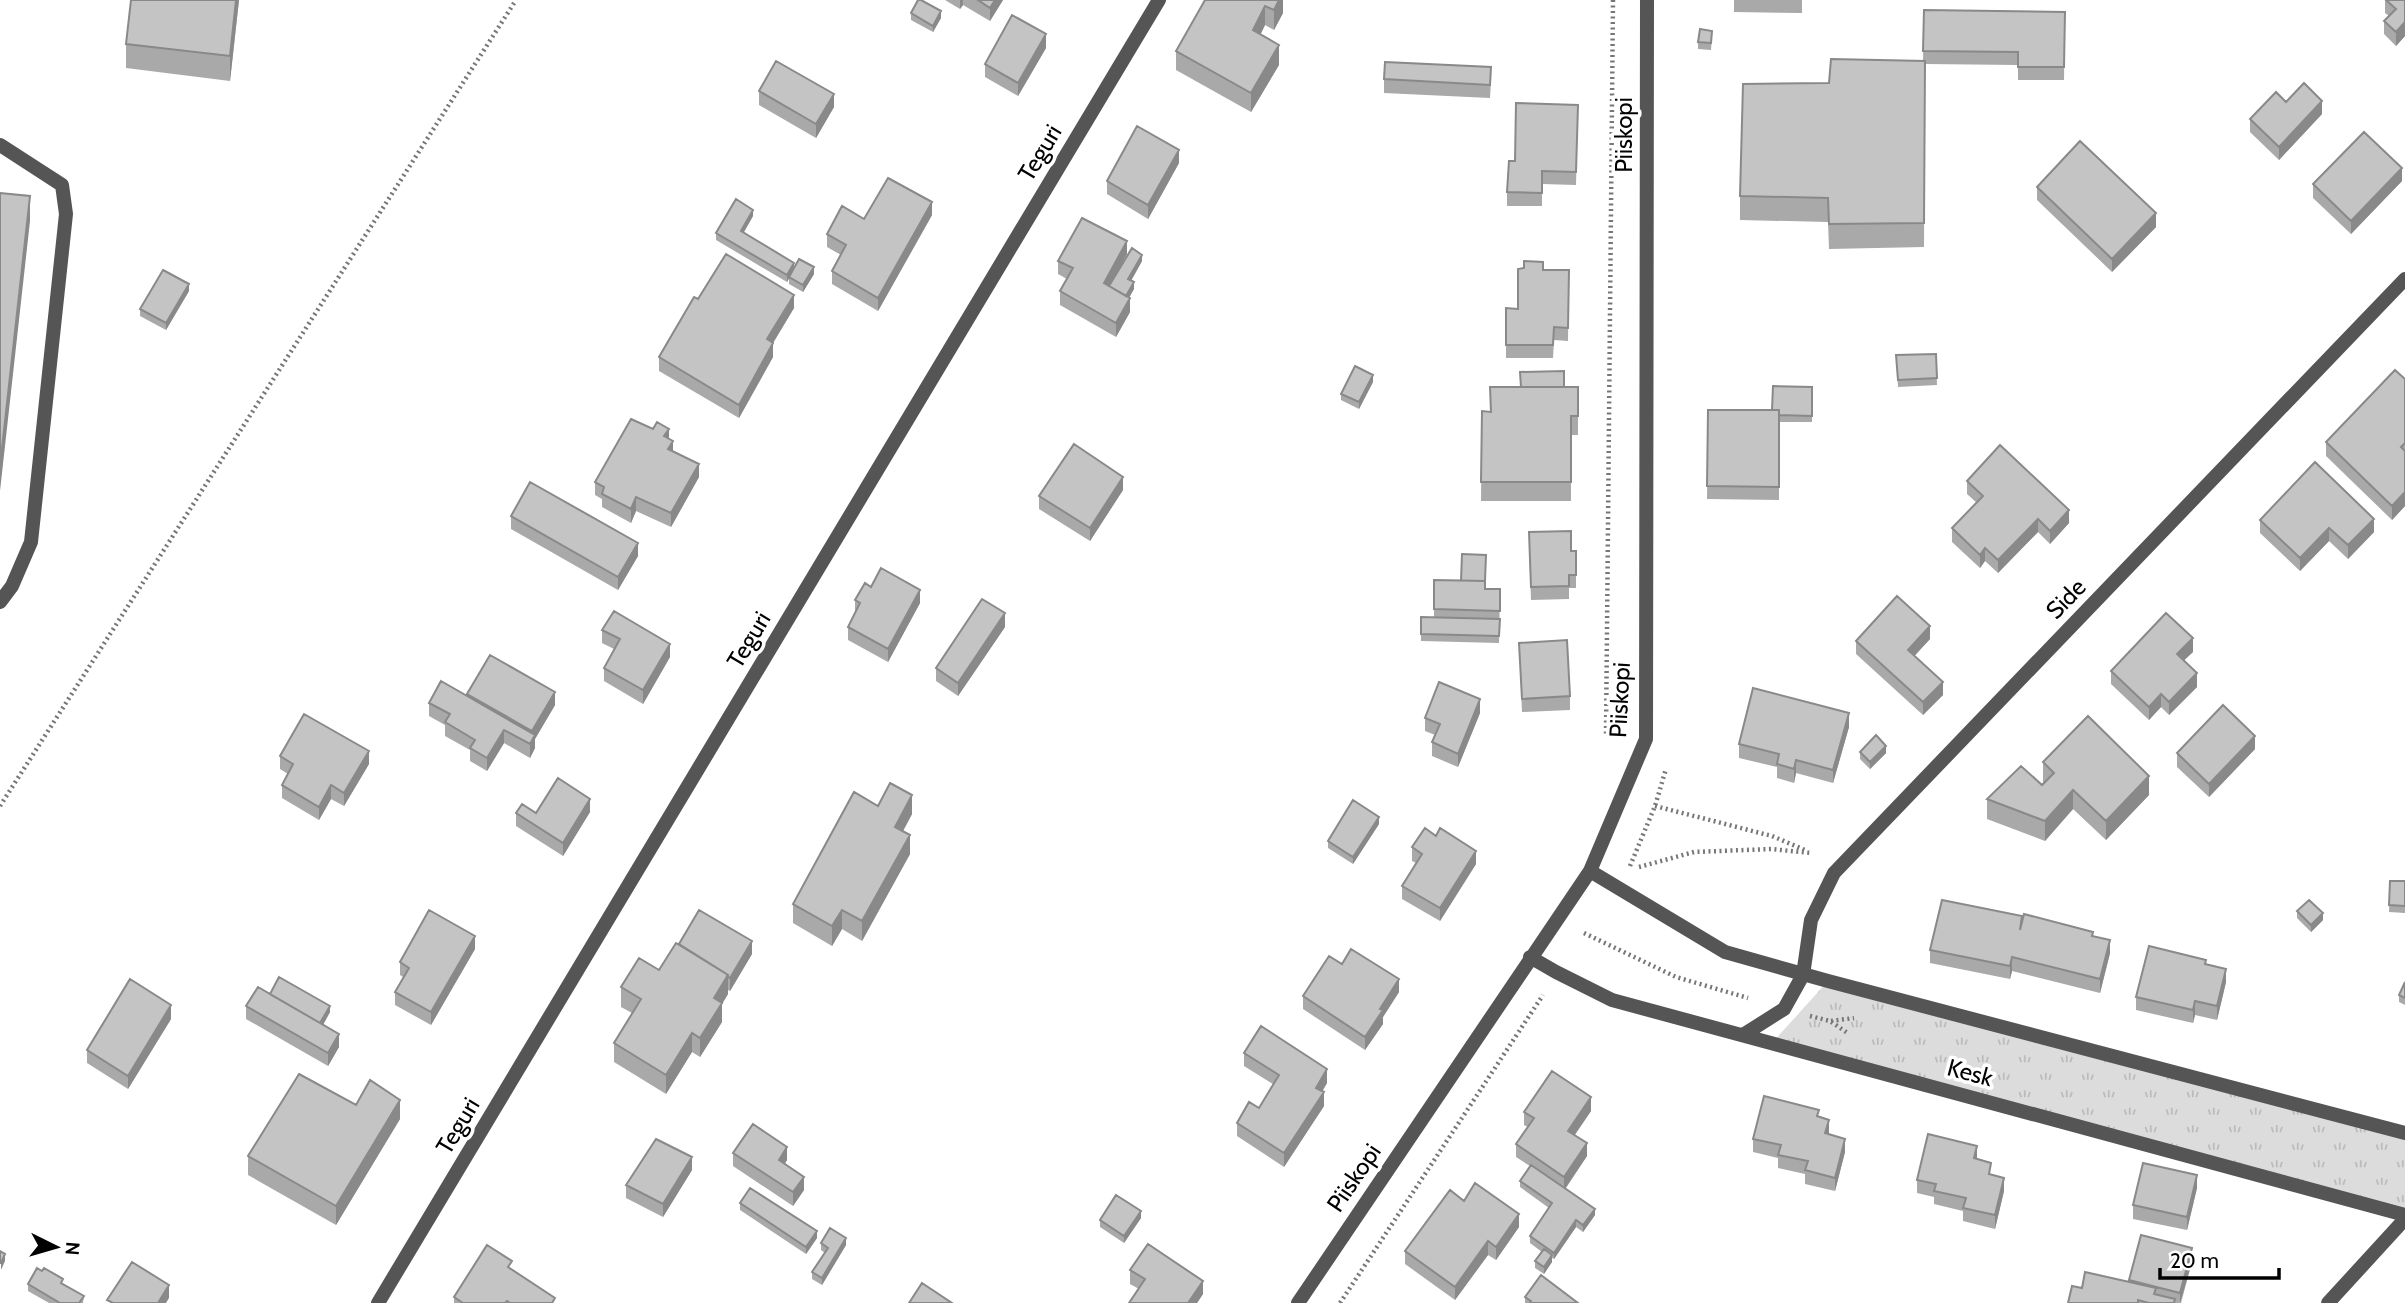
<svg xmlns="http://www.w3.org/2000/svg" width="2405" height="1303" font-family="Cabin,sans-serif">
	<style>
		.grass { fill: url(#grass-tufts) }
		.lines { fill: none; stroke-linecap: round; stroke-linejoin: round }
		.path { stroke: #777; stroke-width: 4.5; stroke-dasharray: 2 3.5; stroke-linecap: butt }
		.minor { stroke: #555; stroke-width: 14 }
		.tertiary { stroke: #555; stroke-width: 14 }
		.wall { fill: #a9a9a9 }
		.shaded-wall { fill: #898989 }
		.building { fill: #c4c4c4; stroke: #898989; stroke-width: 2 }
		.labels { text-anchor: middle; stroke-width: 7; stroke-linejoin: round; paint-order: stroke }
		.street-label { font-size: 24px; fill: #000; stroke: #fff }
	</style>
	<defs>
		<pattern id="grass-tufts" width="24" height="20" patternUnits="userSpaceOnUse" patternTransform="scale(1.75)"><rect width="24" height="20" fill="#dcdcdc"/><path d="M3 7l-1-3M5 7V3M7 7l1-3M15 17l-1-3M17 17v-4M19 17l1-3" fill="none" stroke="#bbb"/></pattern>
	</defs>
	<rect width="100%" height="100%" fill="#fff"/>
	<!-- grass -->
	<path class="grass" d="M1828,981L2405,1133V1215L1772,1043Z"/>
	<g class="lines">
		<!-- path -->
		<path class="path" d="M1613,0L1606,735L1619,736
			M0,806L516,0
			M1655,806L1772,836L1805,850
			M1630,866L1655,806L1666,769
			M1639,867L1694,852L1771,849L1811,853
			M1584,933L1676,977L1748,998
			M1810,1016L1830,1021L1849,1034
			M1831,1021L1854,1018
			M1340,1303L1543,995"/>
		<!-- minor -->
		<path class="minor" d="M0,145L62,185L66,214L31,542L12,586L0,602
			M1590,871L1725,952L1828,981L2405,1133
			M1530,957L1556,972L1612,1000L2405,1215
			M1743,1035L1784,1009L1803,975L1811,920L1834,873L2405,279
			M1298,1303L1590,871L1646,739L1647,0
			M2328,1303L2405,1219"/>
		<!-- tertiary -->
		<path class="tertiary" d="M378,1303L1159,0"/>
	</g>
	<!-- wall -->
	<path class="wall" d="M131,0H239L230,81L126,68V44Z
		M945,0H1003L990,21L963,5L960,9Z
		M1205,0H1283V13L1274,30L1265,25L1260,35L1279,65L1251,112L1176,70V51Z
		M1734,0H1802V13L1734,12Z
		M2385,0H2405V36L2396,46L2384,34V21L2389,16L2385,13Z
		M1924,10L2065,12L2064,80H2018V65L1925,64L1924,247L1829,249L1828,222L1740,220V196L1829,83L1923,61Z
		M911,13L941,18L933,32L911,20Z
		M1712,37L1711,50L1698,49V42Z
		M1046,48L1018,96L985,77V64Z
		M1384,79L1491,80L1490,98L1384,93Z
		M759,91L834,107L816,138L759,105Z
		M1578,105L1576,185L1542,184V206H1507V192L1515,161Z
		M2322,114L2279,160L2250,132V119Z
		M1179,163L1148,219L1107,194V181Z
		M2402,181L2351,234L2313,198V184Z
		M2037,187L2156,227L2112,272L2037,200Z
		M932,215L878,311L832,284V271L841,255L827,247V234L864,219Z
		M753,216L744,232L794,268L814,274L803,292L789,284V278L787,282L716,240V233Z
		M1127,254L1112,280L1142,261L1131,281L1134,289L1129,298L1130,312L1116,337L1060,305V291L1067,279L1058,274V261Z
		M1543,270H1569L1568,341L1554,340L1553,358H1506V308L1518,309Z
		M189,291L166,330L140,316V309Z
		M698,299L794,308L773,343V357L739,418L659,371V357Z
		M1936,354L1937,385L1898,387L1896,355Z
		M2405,379V506L2392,520L2326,456V442Z
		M1373,382L1359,409L1341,400V394Z
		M1564,387H1578V435H1571V501H1481L1482,411L1491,412Z
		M1812,387V422H1779V500L1707,499L1708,410H1772Z
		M669,439L673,451L699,477L671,527L636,511L631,523L602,507V499L595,495V482Z
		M1967,481L2069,523L2050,544L2038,532L1998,573L1985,561L1980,568L1952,542V528L1977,503L1967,494Z
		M1123,490L1090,541L1039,509V496Z
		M511,516L638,556L618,590L511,529Z
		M2260,520L2374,532L2348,559L2329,541L2300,571L2260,533Z
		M1529,546L1576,551V588H1569V599L1531,600Z
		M1434,580L1485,589H1500L1499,643L1421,641V617L1434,618Z
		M855,600L920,603L888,662L848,640V627L855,614Z
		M1005,627L958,696L936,681V668Z
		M602,630L670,657L643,704L604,681V668L614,649L602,643Z
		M1930,639L1914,656L1943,695L1923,715L1856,654V641Z
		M1519,643L1570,696V710L1522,712Z
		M2193,652L2184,660L2197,687L2169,715L2161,707L2149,720L2111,684V671Z
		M467,694L555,705L535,739V748L530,758L504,743L487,771L470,761V750L445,736V725L429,716V703L467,696Z
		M1480,713L1458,767L1432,756V742L1435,735L1425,731V718Z
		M1849,727L1833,783L1796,773L1794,783L1777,778V767L1739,758V744Z
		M2255,749L2209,797L2177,767V753Z
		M1860,752L1886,753L1870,769L1860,759Z
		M280,756L369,764L344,806L331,799L319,820L282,798V785L288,774L280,769Z
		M2043,762L2149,795L2106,840L2073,809L2045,841L1987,819V799L2042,785L2045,783L2043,782Z
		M878,806L912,814L903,831L910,854L862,941L842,929L832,946L793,923V904Z
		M590,812L563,856L516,826V813Z
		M1379,824L1353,864L1328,848V841Z
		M1412,847L1476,864L1440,921L1402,899V886L1416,863L1412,861Z
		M2390,881H2405V913L2389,912Z
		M2297,911L2323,920L2311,932L2297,918Z
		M2022,922L2093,936L2110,953L2100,993L2012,971L2010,979L1930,963V950Z
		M679,944L752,954L730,991L728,990V994L722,1004V1022L700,1057L692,1052L666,1094L614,1062V1043L632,1013L621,1007V987L659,970Z
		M475,949L431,1025L395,1005V992L403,977L400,975V962Z
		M1342,964L1399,992L1383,1017V1024L1365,1050L1303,1009V996Z
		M2226,982L2217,1020L2195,1015L2193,1023L2136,1010V997Z
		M2405,982V1005L2399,1002V995Z
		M270,994L330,1012L323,1025L339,1047L328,1066L246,1019V1006Z
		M171,1019L128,1089L87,1063V1050Z
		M1244,1053L1327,1083L1322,1092L1324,1106L1284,1167L1237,1136V1123L1259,1108L1273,1084L1244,1066Z
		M356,1105L400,1119L336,1225L248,1175V1156Z
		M1591,1111L1575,1135L1587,1156L1566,1188L1595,1215L1583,1232L1576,1227L1554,1259L1552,1258V1262L1544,1274L1535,1268V1261L1542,1252L1530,1243V1236L1549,1208L1520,1187V1181L1530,1166L1516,1157V1144L1528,1127L1524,1125V1112Z
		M1819,1117L1829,1134L1845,1152L1835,1191L1805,1184V1174L1778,1168V1158L1753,1152V1139Z
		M733,1153L787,1160L784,1164L804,1190L793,1206L733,1166Z
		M1977,1159L2004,1191L1995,1229L1963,1221V1211L1934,1204V1197L1917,1193V1180Z
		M692,1170L663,1217L626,1198V1185Z
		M2197,1188L2187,1230L2133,1219V1205Z
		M1464,1201L1519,1227L1496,1260L1488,1255L1455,1300L1405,1264V1251Z
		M740,1203L817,1238L806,1254L740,1210Z
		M1141,1218L1124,1243L1100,1227V1220Z
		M821,1243L846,1245L822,1285L812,1279V1272L825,1253L821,1250Z
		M2192,1262L2181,1303H2068L2082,1288L2129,1282V1280Z
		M1130,1270L1203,1294L1197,1303H1129L1139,1289L1130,1284Z
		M28,1284H63L84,1296L83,1303H49L28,1291Z
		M454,1297L555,1303H454Z
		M1525,1297L1578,1303H1525Z"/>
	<!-- shaded-wall -->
	<path class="shaded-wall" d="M236,0H239L230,81V56Z
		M960,0H963V5L960,9Z
		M995,0H1003L990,21V8Z
		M1279,0H1283V13L1274,30V10Z
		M1265,6V25L1253,50V30Z
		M941,11V18L933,32V26Z
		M2405,22V36L2396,46V32Z
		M1046,34V48L1018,96V83Z
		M1279,45V65L1251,112V93Z
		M834,94V107L816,138V124Z
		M2322,101V114L2279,160V147Z
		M1179,150V163L1148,219V205Z
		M2402,168V181L2351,234V221Z
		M30,196V221L0,491V466Z
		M932,202V215L878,311V298Z
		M753,210V216L741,237V231Z
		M2156,213V227L2112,272V259Z
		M1127,241V254L1104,297V283Z
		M1142,255V261L1128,286V279Z
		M794,263V270L787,282V275Z
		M814,267V274L803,292V285Z
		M1134,282V289L1125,304V297Z
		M189,284V291L166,330V323Z
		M794,295V308L767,353V339Z
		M1130,298V312L1116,337V323Z
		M773,343V357L739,418V405Z
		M1373,375V382L1359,409V402Z
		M669,429V442L664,436Z
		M673,441V454L668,449Z
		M699,464V477L671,527V513Z
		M1123,477V490L1090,541V528Z
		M2405,492V506L2392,520V506Z
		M636,497V511L631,523V509Z
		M2069,510V523L2050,544V531Z
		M2038,519V532L1998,573V560Z
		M2374,519V532L2348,559V545Z
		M2329,528V541L2300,571V558Z
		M638,543V556L618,590V577Z
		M1985,548V561L1980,568V555Z
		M920,590V603L888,662V649Z
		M1005,613V627L958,696V683Z
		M1930,626V639L1908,663V650Z
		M2193,638V652L2177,667V654Z
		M670,644V657L643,704V690Z
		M2197,673V687L2169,715V702Z
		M1943,682V695L1923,715V702Z
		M555,692V705L535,739V748L530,758V744L532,740V731Z
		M2161,694V707L2149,720V707Z
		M1480,699V713L1458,767V754Z
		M1849,713V727L1833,783V770Z
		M504,730V743L487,771V758Z
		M2255,736V749L2209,797V784Z
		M1886,746V753L1870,769V762Z
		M369,751V764L344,806V793Z
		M1796,760V773L1794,783V769Z
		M2149,776V795L2106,840V821Z
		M331,785V799L319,820V807Z
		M2073,790V809L2045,841V821Z
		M912,795V814L895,846V827Z
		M590,799V812L563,856V843Z
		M1379,817V824L1353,864V857Z
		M910,835V854L862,941V921Z
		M1476,851V864L1440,921V908Z
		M842,910V929L832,946V926Z
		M2323,913V920L2311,932V925Z
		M475,936V949L431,1025V1012Z
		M2110,940V953L2100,993V979Z
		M752,941V954L730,991V978Z
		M2012,957V971L2010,979V966Z
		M2226,969V982L2217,1020V1006Z
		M728,975V994L722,1004V1022L700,1057V1038L714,998Z
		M1399,979V992L1383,1017V1024L1365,1050V1037L1380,1009Z
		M2195,1001V1015L2193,1023V1010Z
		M171,1005V1019L128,1089V1076Z
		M330,1006V1012L319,1032V1025Z
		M692,1033V1052L666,1094V1075Z
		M339,1034V1047L328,1066V1053Z
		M1327,1069V1083L1316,1101V1088Z
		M1324,1092V1106L1284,1167V1153Z
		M1591,1097V1111L1568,1144V1131Z
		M400,1100V1119L336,1225V1206Z
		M1829,1120V1133L1825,1146V1133Z
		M1845,1139V1152L1835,1191V1178Z
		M1587,1143V1156L1564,1190V1177Z
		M1977,1146V1159L1974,1158Z
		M787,1147V1160L779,1174V1160Z
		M692,1157V1170L663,1217V1204Z
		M2197,1175V1188L2187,1230V1217Z
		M804,1177V1190L793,1206V1192Z
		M2004,1178V1191L1995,1229V1215Z
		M1595,1209V1215L1583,1232V1225Z
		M1141,1211V1218L1124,1243V1236Z
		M1519,1214V1227L1496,1260V1247Z
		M1576,1220V1227L1554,1259V1253Z
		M817,1231V1238L806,1254V1247Z
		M846,1238V1245L822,1285V1278Z
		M1488,1241V1255L1455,1300V1287Z
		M2192,1248V1262L2180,1303V1293Z
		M5,1254V1261L1,1270V1263Z
		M1552,1255V1262L1544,1274V1267Z
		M1203,1281V1294L1197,1303H1188Z
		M169,1285V1298L166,1303H158Z"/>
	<!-- building -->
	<path class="building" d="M131,0H236L230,56L126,44Z
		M918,0H921L941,11L933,26L911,13Z
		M978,0H995L990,8Z
		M1205,0H1279L1274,10L1265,6L1253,30L1279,45L1251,93L1176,51Z
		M2386,0H2405V22L2396,32L2384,21L2396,9Z
		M1924,10L2065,12L2064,67H2018V52L1923,51Z
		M1012,15L1046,34L1018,83L985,64Z
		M1700,29L1712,31L1711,43L1698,42Z
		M1831,59L1925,61L1924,223L1829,224L1828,198L1740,196L1743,84L1829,83Z
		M776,61L834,94L816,124L759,91Z
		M1385,62L1491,67L1490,85L1384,79Z
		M2304,83L2322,101L2279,147L2250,119L2276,92L2286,102Z
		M1516,103L1578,105L1576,172L1542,171V193L1507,192L1509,161H1515Z
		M1137,126L1179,150L1148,205L1107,181Z
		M2364,132L2402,168L2351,221L2313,184Z
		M2080,141L2156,213L2112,259L2037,187Z
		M888,178L932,202L878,298L832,271L846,245L827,234L842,206L864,219Z
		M0,193L30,196L0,466Z
		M736,199L753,210L741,231L794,263L787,275L716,233Z
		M1082,218L1127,241L1104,283L1130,298L1116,323L1060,291L1073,268L1058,261Z
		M1132,248L1142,255L1128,279L1134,282L1126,296L1109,286Z
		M726,254L794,295L767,339L773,343L739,405L659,357L694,297L698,299Z
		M799,259L814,267L803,285L789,277Z
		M1524,261L1543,262V270H1569L1568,328L1554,327L1553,345H1506V308L1518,309V269L1524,268Z
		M163,270L189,284L166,323L140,309Z
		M1936,354L1937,378L1898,380L1896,355Z
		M1355,366L1373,375L1359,402L1341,394Z
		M2395,370L2405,379V443L2401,447L2405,451V492L2392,506L2326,442Z
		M1564,371V387H1521L1520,372Z
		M1773,386L1812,387V416L1779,415V410H1772Z
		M1490,387H1578V416H1571V482H1481L1482,411L1491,412Z
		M1708,410H1779V487L1707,486Z
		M631,419L653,429L657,422L669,429L664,436L673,441L668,449L699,464L671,513L636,497L631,509L602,494L604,487L595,482Z
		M1074,444L1123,477L1090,528L1039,496Z
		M2000,445L2069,510L2050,531L2038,519L1998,560L1985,548L1980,555L1952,528L1983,496L1967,481Z
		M2315,462L2374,519L2348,545L2329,528L2300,558L2260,520Z
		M530,482L638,543L618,577L511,516Z
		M1571,531V551H1576V575H1569V586L1531,587L1529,532Z
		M1462,554L1486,555L1485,581H1461Z
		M881,568L920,590L888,649L848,627L860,603L855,600L865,583L871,587Z
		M1434,580L1485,581V589H1500V611L1434,609Z
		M1897,596L1930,626L1908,650L1943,682L1923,702L1856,641Z
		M982,599L1005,613L958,683L936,668Z
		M614,611L670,644L643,690L604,668L620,639L602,630Z
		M2166,613L2193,638L2177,654L2197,673L2169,702L2161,694L2149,707L2111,671Z
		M1421,617L1500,619L1499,636L1421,634Z
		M1567,640L1570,696L1522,699L1519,643Z
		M490,655L555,692L532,731L467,694Z
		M441,681L535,735L530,744L504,730L487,758L470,748L475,740L445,722L450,714L429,703Z
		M1439,682L1480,699L1458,754L1432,742L1440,724L1425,718Z
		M1753,688L1849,713L1833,770L1796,760L1794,769L1777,764L1779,754L1739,744Z
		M2223,705L2255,736L2209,784L2177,753Z
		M304,714L369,751L344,793L331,785L319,807L282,785L293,764L280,756Z
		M2088,716L2149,776L2106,821L2073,790L2045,821L1987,799L2021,766L2042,785L2054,773L2043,762Z
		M1876,735L1886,746L1870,762L1860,752Z
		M558,778L590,799L563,843L516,813L522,804L536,813Z
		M890,783L912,795L895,827L910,835L862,921L842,910L832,926L793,904L854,792L878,806Z
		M1353,800L1379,817L1353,857L1328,841Z
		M1425,828L1436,836L1440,828L1476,851L1440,908L1402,886L1422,854L1412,847Z
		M2390,881H2405V906L2389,905Z
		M1942,900L2022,916L2020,930L2024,914L2093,932L2092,936L2110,940L2100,979L2012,957L2010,966L1930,950Z
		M2309,900L2323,913L2311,925L2297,911Z
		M429,910L475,936L431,1012L395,992L409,968L400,962Z
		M699,910L752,941L730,978L727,976L728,975L679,944Z
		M676,943L728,975L714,998L722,1003L700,1038L692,1033L666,1075L614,1043L641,999L621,987L639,958L659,970Z
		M2149,946L2206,960L2205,964L2226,969L2217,1006L2195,1001L2193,1010L2136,997Z
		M1351,949L1399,979L1380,1009L1383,1010L1365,1037L1303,996L1329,956L1342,964Z
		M279,977L330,1006L320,1023L270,994Z
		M130,979L171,1005L128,1076L87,1050Z
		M2405,982V998L2399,995Z
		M258,987L339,1034L328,1053L246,1006Z
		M1261,1026L1327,1069L1316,1088L1324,1092L1284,1153L1237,1123L1249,1102L1259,1108L1279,1075L1244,1053Z
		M1552,1071L1591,1097L1568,1131L1587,1143L1564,1177L1516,1144L1534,1118L1524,1112Z
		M299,1074L356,1105L370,1080L400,1100L336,1206L248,1156Z
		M1764,1096L1819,1110L1817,1116L1829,1120L1825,1133L1845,1139L1835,1178L1805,1170L1808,1161L1778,1155L1781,1145L1753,1139Z
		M753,1124L787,1147L779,1160L804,1177L793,1192L733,1153Z
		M1928,1134L1977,1146L1974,1158L1991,1163L1989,1174L2004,1178L1995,1215L1963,1208L1966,1198L1934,1191L1936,1184L1917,1180Z
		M656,1139L692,1157L663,1204L626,1185Z
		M2143,1163L2197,1175L2187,1217L2133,1205Z
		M1531,1165L1595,1209L1583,1225L1576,1220L1554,1253L1530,1236L1552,1203L1520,1181Z
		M1475,1183L1519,1214L1496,1247L1488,1241L1455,1287L1405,1251L1450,1190L1464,1201Z
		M750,1188L817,1231L806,1247L740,1203Z
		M1116,1195L1141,1211L1124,1236L1100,1220Z
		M830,1228L846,1238L822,1278L812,1272L828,1248L821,1243Z
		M2141,1235L2192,1248L2180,1293L2129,1280Z
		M1148,1244L1203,1281L1188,1303H1129L1145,1279L1130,1270Z
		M487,1245L512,1261L508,1267L555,1298L552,1303H510L507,1301L505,1303H463L454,1297Z
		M1544,1249L1552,1255L1544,1267L1535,1261Z
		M0,1251L5,1254L1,1263H0Z
		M132,1262L169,1285L158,1303H113L107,1300Z
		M37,1268L42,1271L44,1268L63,1279L61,1283L84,1296L79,1303H60L28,1284Z
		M2085,1272L2156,1288L2154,1294L2175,1299L2174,1303H2149L2138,1300V1303H2068L2072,1286L2082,1288Z
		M1541,1275L1578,1303H1530L1531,1301L1525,1297Z
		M922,1283L952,1303H909Z"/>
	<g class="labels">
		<!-- street labels -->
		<g class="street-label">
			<text transform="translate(1624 135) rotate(-90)" y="8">Piiskopi</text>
			<text transform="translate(1040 153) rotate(-59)" y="8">Teguri</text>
			<text transform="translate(2066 599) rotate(-46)" y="8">Side</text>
			<text transform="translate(749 640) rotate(-59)" y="8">Teguri</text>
			<text transform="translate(1620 700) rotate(-87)" y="8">Piiskopi</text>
			<text transform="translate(1970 1073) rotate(15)" y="8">Kesk</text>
			<text transform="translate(458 1126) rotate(-59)" y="8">Teguri</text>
			<text transform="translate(1354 1178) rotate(-56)" y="8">Piiskopi</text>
		</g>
	</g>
	<!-- north arrow -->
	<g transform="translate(56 1247) rotate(95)" stroke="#ffffff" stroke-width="5" paint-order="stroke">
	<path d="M0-5L12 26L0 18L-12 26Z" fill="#000000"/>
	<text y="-10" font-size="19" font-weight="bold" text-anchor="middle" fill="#000000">N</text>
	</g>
	<!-- scale -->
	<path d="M2160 1268v10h119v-10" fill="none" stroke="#000000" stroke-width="3.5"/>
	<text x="2170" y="1268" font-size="21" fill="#000000" stroke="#ffffff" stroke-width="5" paint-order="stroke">20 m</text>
</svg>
